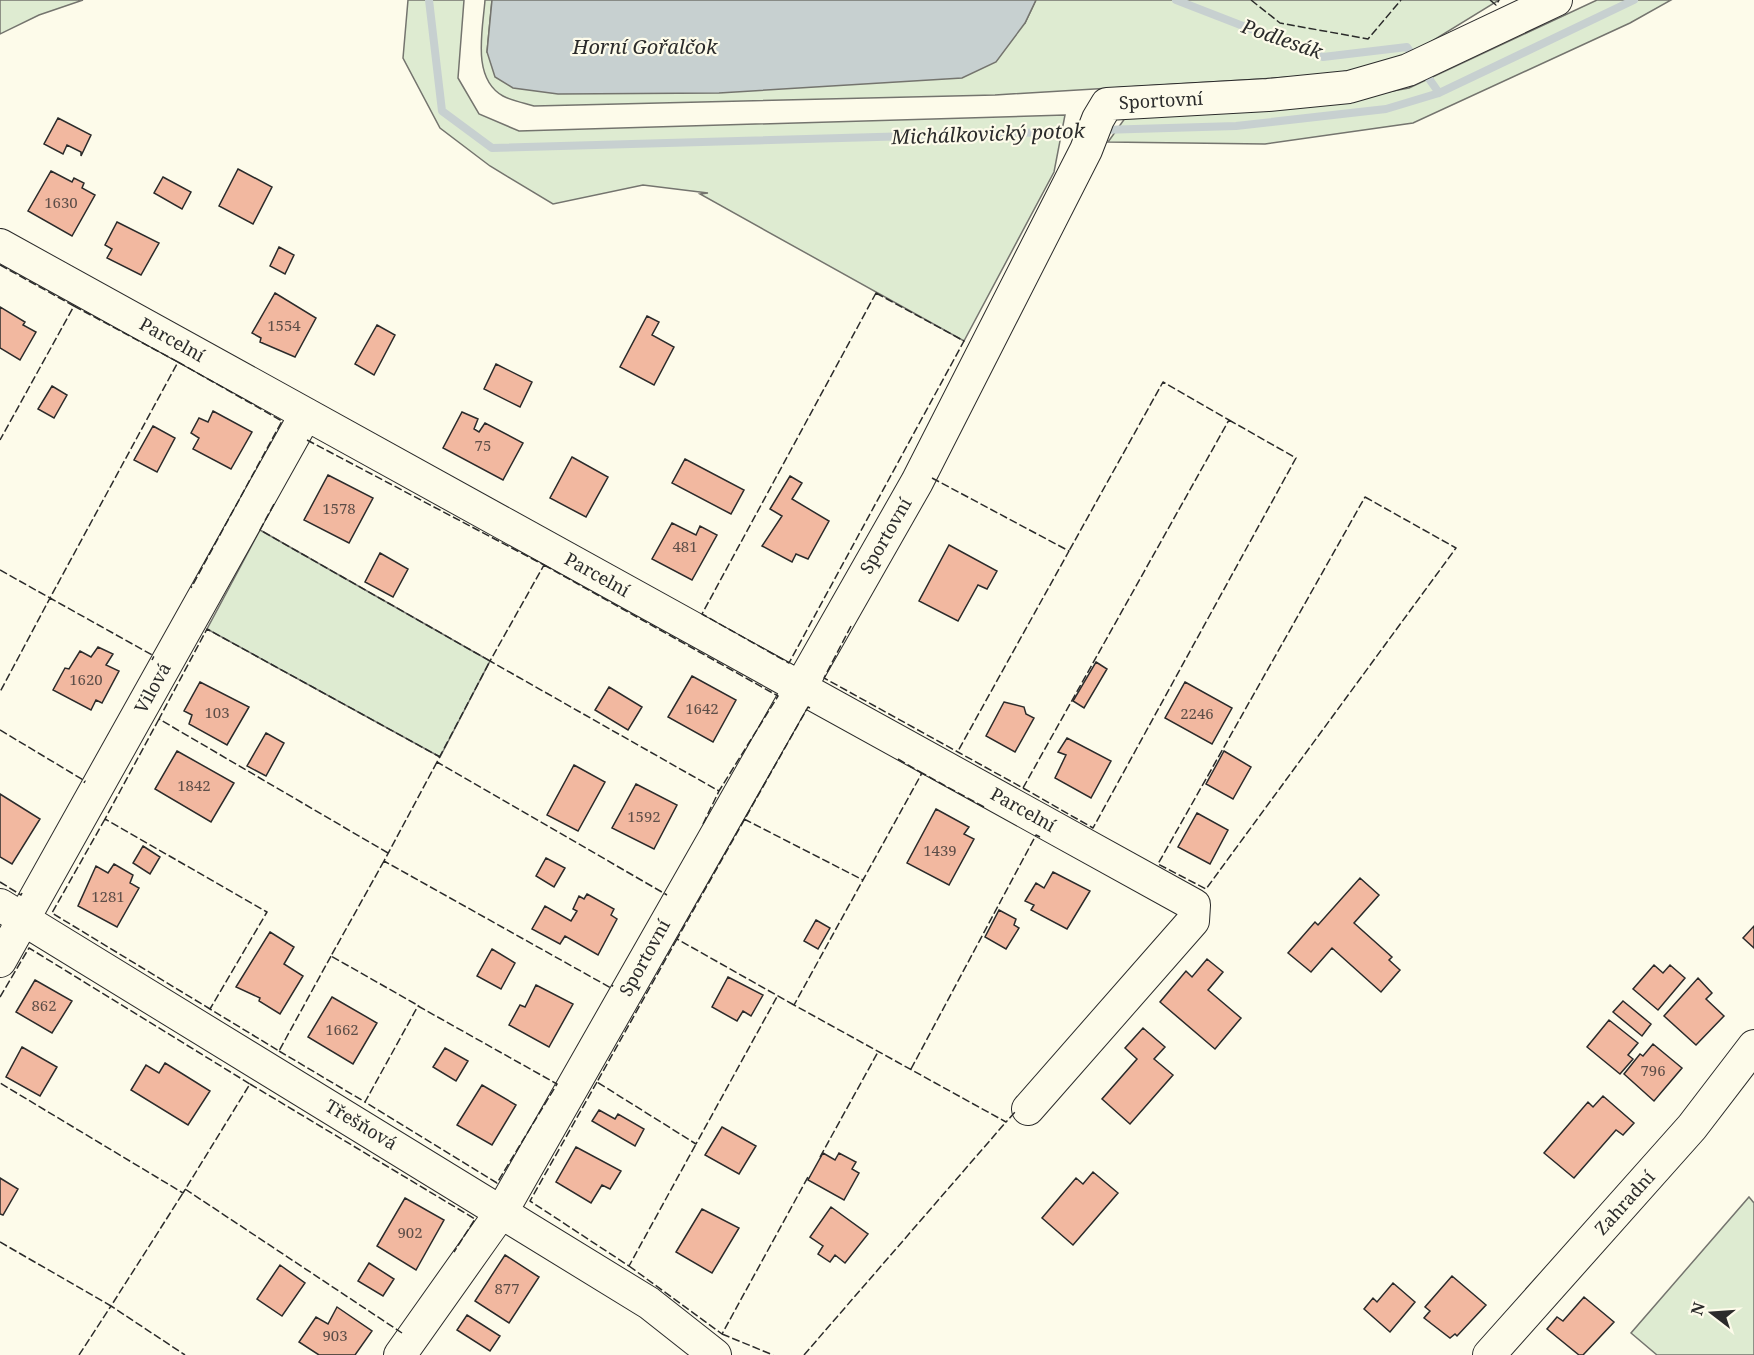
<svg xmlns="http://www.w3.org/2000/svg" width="1754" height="1355" font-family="'Noto Serif',serif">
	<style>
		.green { fill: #deebd1; stroke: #74746e; stroke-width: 1.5 }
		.water { fill: #c7d0d0; stroke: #74746e; stroke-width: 1.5 }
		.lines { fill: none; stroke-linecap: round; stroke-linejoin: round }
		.stream { stroke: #c7d0d0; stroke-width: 8 }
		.building { fill: #f2b8a0; stroke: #2b2b2b; stroke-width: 1.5 }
		.minor-casing { stroke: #2b2b2b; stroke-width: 34 }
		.minor { stroke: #fdfbea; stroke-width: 32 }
		.fence { stroke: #2b2b2b; stroke-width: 1.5; stroke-dasharray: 8 3; stroke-linecap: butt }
		.labels { text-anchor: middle; stroke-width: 4.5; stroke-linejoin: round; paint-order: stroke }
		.number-label { font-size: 15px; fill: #5d4e48 }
		.street-label { font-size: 18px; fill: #2b2b2b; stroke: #fdfbea }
		.water-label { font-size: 20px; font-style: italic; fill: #2b2b2b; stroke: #fdfbea }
	</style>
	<rect width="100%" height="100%" fill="#fdfbea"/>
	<!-- green -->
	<path class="green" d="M0,0H83L39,15L0,34Z
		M408,0H464L458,78L479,114L519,131L1065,115L1054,172L964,341L700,194L708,193L643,185L553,204L490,166L440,128L403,58Z
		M485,0H492L487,52L1025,23L1036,0H1499L1398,62L1324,75L995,95L534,106C524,103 512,101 503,96C471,78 483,29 485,0Z
		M1597,0H1671L1630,23L1413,123L1265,144L1108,142L1128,114L1322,104L1409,88Z
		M260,530L490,661L440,757L207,629Z
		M1749,1197L1754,1203V1355H1657L1631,1333Z"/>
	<!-- water -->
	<path class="water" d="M492,0H1036L1025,23L996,62L962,78L719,93L558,94L513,88L495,77L487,52Z"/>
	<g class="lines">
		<!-- stream -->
		<path class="stream" d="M429,0L442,111L492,148L1085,131
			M1176,0L1323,57L1407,47L1439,93
			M1101,130L1236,126L1386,109L1439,93L1634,0"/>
	</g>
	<!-- building -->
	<path class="building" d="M58,118L91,135L81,156V152L67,145L63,154L44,144Z
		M238,169L272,187L253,224L219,206Z
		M51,171L72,182L74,178L84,183L82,188L95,195L72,236L28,211Z
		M163,177L191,192L182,209L154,193Z
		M117,222L159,243L141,275L107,258L112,249L105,245Z
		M279,247L294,255L285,274L270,266Z
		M275,293L316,318L295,357L260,342L261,338L252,333Z
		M0,307L25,322L23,325L36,332L20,360L0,348Z
		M647,316L659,322L652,335L674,347L654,385L620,367Z
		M377,325L395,335L374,375L355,364Z
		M496,364L532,382L520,407L484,389Z
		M52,386L67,395L54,418L38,409Z
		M213,411L252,432L231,469L193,449L199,438L191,433L199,418L208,422Z
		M462,412L478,419L474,429L479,432L485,423L523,443L503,480L443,448Z
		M153,426L175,438L157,472L134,460Z
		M572,457L608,477L586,517L550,498Z
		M685,459L744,490L731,514L672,483Z
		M328,475L373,498L349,543L304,520Z
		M790,476L802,483L792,499L829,521L808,559L796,554L792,562L762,546L782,516L770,509Z
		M672,523L696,535L700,526L717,535L692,580L652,559Z
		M949,545L997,571L987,589L978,585L958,621L919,601Z
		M380,553L408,569L393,597L365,582Z
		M98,647L113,654L106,665L119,671L102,703L96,700L91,710L53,690L65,668L69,669L80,651L91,657Z
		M1096,662L1107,669L1084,708L1073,701Z
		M692,676L736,700L713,742L668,717Z
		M200,682L249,707L227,745L189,724L192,715L184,711Z
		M1185,682L1232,708L1212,744L1165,718Z
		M609,687L642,707L628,730L595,710Z
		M1004,702L1024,707L1026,714L1034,718L1015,752L986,736Z
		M266,733L284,743L266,776L247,766Z
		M1067,738L1111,761L1091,798L1055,778L1066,755L1058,752Z
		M177,751L234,783L211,822L155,789Z
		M1224,751L1251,767L1233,799L1206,784Z
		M574,765L605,782L578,831L547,815Z
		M636,784L677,805L654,849L612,828Z
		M0,794L40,819L12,864L0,857Z
		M936,809L969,827L964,834L974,839L949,885L907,863Z
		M1197,813L1228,830L1210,864L1178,847Z
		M143,846L160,857L150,874L133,863Z
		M546,858L565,868L554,887L536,876Z
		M114,864L133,875L130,883L139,888L117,927L78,906L96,866L108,873Z
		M1053,872L1090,891L1067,929L1031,910L1034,905L1025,901L1036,883L1044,888Z
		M1360,878L1379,895L1354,923L1392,957L1389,960L1400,970L1381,992L1332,948L1311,972L1288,953L1315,922L1318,925Z
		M587,894L614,909L611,915L617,919L598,955L565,936L560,944L532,929L545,906L571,921L577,911L573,909L579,896L584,899Z
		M999,910L1016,919L1014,925L1019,928L1006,949L985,937Z
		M816,920L830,928L818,949L804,941Z
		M1754,926V948L1743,938Z
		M270,932L294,947L284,964L303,976L280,1014L259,1001L260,998L236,987Z
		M492,949L515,963L501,989L477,976Z
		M1207,959L1223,972L1208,990L1241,1018L1215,1049L1160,1002L1186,971L1192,977Z
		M1654,965L1663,973L1670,965L1685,978L1658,1010L1633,989Z
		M728,977L763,995L751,1016L743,1011L737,1021L712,1007Z
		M1698,978L1712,993L1706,999L1724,1016L1696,1045L1664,1016Z
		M35,980L72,1001L52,1033L16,1012Z
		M536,985L573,1004L549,1047L509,1025L520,1005L525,1007Z
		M332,997L377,1023L353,1064L308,1037Z
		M1623,1001L1651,1024L1642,1036L1613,1012Z
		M1609,1020L1638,1043L1628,1055L1633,1059L1620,1074L1587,1047Z
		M1143,1028L1165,1047L1154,1059L1173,1075L1130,1124L1102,1099L1137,1059L1125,1048Z
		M1653,1044L1682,1068L1654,1101L1624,1074L1640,1054L1643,1056Z
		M22,1047L57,1067L40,1096L6,1077Z
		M445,1048L468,1061L456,1081L433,1067Z
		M165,1063L210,1091L188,1125L131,1090L146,1065L159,1073Z
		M482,1085L516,1105L492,1145L457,1125Z
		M1603,1096L1634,1123L1623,1135L1616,1130L1574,1178L1544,1153L1588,1102L1593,1107Z
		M599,1110L615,1119L618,1114L644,1129L635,1146L592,1121Z
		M722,1127L756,1146L739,1174L705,1155Z
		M576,1147L621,1171L610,1189L602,1185L591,1203L556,1182Z
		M823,1153L835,1160L839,1153L856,1162L852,1169L859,1173L844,1200L808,1180Z
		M1093,1172L1118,1193L1073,1245L1042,1218L1076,1178L1083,1184Z
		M0,1178L18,1189L3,1215L0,1214Z
		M405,1198L444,1220L416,1270L377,1246Z
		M831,1207L868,1234L845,1263L835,1255L830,1262L818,1254L823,1246L810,1237Z
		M702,1209L739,1228L712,1273L676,1252Z
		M505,1255L539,1277L509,1323L475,1301Z
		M369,1263L394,1279L383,1296L358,1281Z
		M280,1265L305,1283L282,1316L257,1299Z
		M1452,1276L1486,1305L1457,1336L1455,1334L1450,1338L1424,1318L1430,1311L1425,1307Z
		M1393,1283L1415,1302L1390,1332L1364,1309L1373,1298L1377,1302Z
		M1584,1297L1614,1322L1583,1355H1579L1547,1329L1557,1317L1563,1321Z
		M337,1307L372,1331L355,1355H319L299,1342L316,1317L328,1324Z
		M467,1315L500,1336L490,1351L457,1330Z"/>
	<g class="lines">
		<defs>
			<path id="minor" d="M0,245L1194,905L1193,921L1028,1109
				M0,905L649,1303L715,1355
				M0,961L306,414
				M400,1355L502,1211L917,482L1086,150L1098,119L1107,104L1268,95L1349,87L1408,70L1556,0
				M1489,1355L1692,1127L1754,1046"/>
		</defs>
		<!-- minor casing -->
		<use href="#minor" class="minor-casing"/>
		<!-- minor -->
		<use href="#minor" class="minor"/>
		<!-- fence -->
		<path class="fence" d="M1251,0L1280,23L1368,39L1401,0
			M1490,0L1496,5L1499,0
			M0,265L74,306L0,440
			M876,293L964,341L789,663L702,614Z
			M74,306L178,362L50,598L154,656L152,660
			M178,362L282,421L191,588
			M307,440L544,565
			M932,478L1069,551L958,751
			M1365,497L1456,548L1206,889L1158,864Z
			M274,504L260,530L490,661L437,762L667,895
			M544,565L778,696L719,791L490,661Z
			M0,570L50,598L0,692
			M851,626L824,678L1023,788L1229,420L1163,382L1069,551
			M159,719L105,819L267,912L210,1009L279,1051L331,956
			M0,730L85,781L84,783
			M898,759L922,773L920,775
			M437,762L384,861L611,988L613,985
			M1023,788L1093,828L1296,458L1229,420
			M984,807L922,773L794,1005L1006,1122L1015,1112
			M105,819L52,913L210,1009
			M744,819L863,880L864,878
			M703,824L719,791
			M388,853L159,719L207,629L440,757
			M384,861L331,956L419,1006
			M0,882L21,895L22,893
			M677,939L597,1082L696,1144L778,995
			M0,997L29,948L250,1084L183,1193L0,1083
			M794,1005L677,939L808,707L810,708
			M418,1006L557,1084L497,1183L365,1102Z
			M279,1051L365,1102
			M911,1069L1036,835L1040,837
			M597,1082L530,1201L629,1266L696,1144
			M250,1084L475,1219L454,1252
			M820,1157L878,1052
			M185,1189L402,1333
			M0,1242L111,1306L183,1193
			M629,1266L722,1334L808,1177
			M722,1334L773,1355
			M79,1355L111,1306L185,1355
			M804,1355L1006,1122"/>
	</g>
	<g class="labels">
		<!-- number labels -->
		<g class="number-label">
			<text x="61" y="208">1630</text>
			<text x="284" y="331">1554</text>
			<text x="483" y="451">75</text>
			<text x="339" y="514">1578</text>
			<text x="685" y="552">481</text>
			<text x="86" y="685">1620</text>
			<text x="702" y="714">1642</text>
			<text x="217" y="718">103</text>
			<text x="1197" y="719">2246</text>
			<text x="194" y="791">1842</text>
			<text x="644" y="822">1592</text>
			<text x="940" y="856">1439</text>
			<text x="108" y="902">1281</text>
			<text x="44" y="1011">862</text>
			<text x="342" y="1035">1662</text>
			<text x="1653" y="1076">796</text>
			<text x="410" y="1238">902</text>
			<text x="507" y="1294">877</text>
			<text x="335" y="1341">903</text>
		</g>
		<!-- street labels -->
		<g class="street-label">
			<text transform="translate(1161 101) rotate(-3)" y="6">Sportovní</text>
			<text transform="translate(172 340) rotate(29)" y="6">Parcelní</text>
			<text transform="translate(886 536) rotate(-60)" y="6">Sportovní</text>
			<text transform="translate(597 575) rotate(29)" y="6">Parcelní</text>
			<text transform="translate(153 688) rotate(-61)" y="6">Vilová</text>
			<text transform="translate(1023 810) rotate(29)" y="6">Parcelní</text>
			<text transform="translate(645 958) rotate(-61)" y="6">Sportovní</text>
			<text transform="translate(361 1125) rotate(31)" y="6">Třešňová</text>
			<text transform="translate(1625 1203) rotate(-48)" y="6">Zahradní</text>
		</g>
		<!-- water labels -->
		<g class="water-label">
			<text transform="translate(1282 39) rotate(19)" y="7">Podlesák</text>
			<text x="645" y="54">Horní Gořalčok</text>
			<text transform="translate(988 134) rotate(-2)" y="7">Michálkovický potok</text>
		</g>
	</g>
	<!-- north arrow -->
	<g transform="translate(1712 1313) rotate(287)" stroke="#fdfbea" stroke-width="4.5" paint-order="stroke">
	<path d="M0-4.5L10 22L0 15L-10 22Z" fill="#2b2b2b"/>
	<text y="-9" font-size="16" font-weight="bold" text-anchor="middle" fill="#2b2b2b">N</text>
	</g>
</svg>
